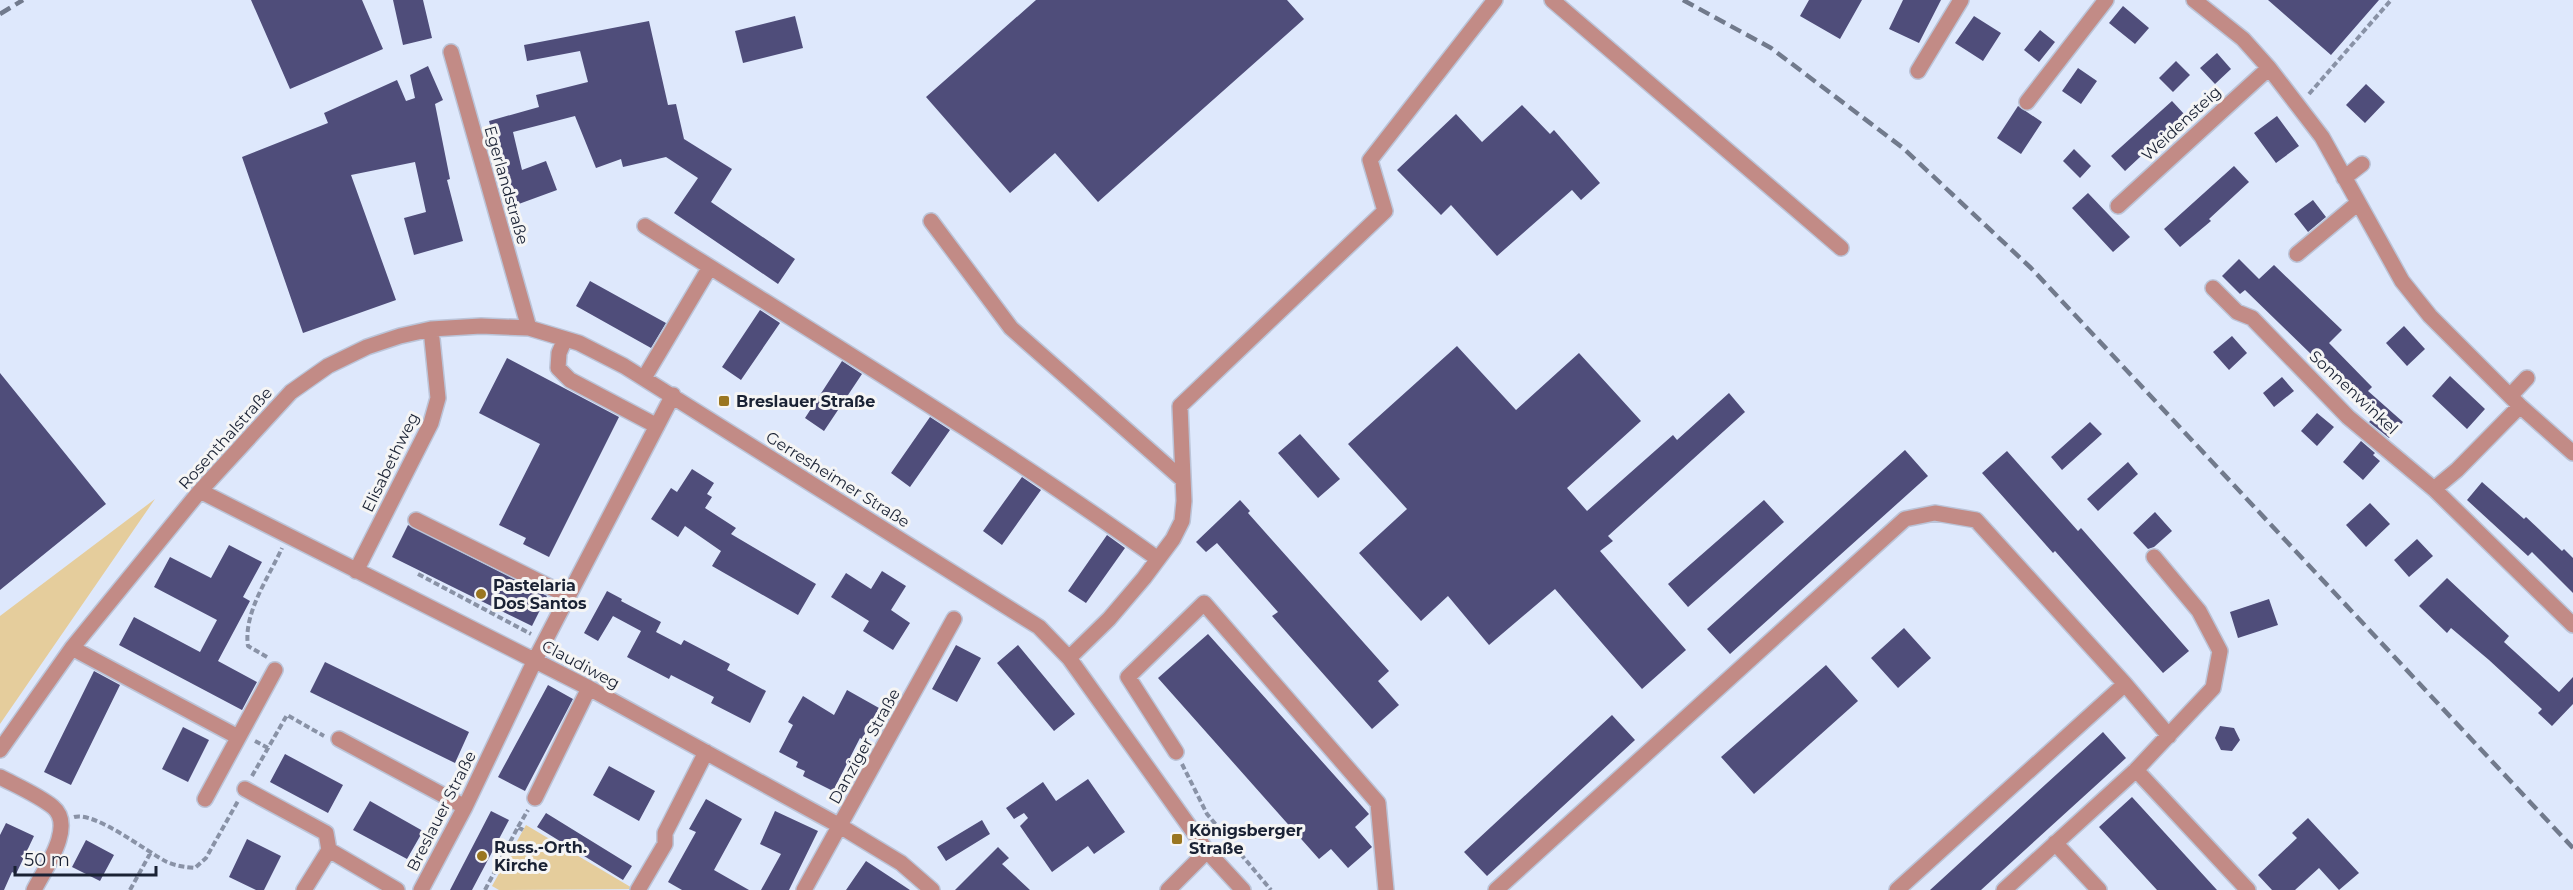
<svg xmlns="http://www.w3.org/2000/svg" width="2573" height="890" font-family="Montserrat,sans-serif">
	<style>
		.green { fill: #e5cd9c }
		.building { fill: #4f4d7a }
		.lines { fill: none; stroke-linecap: round; stroke-linejoin: round }
		.minor-casing { stroke: #bbc4d8; stroke-width: 18 }
		.path { stroke: #8992a6; stroke-width: 4; stroke-dasharray: 6 3; stroke-linecap: butt }
		.minor { stroke: #c28b86; stroke-width: 15 }
		.rail { stroke: #717a8c; stroke-width: 4.5; stroke-dasharray: 12 6; stroke-linecap: butt }
		.poi-dot { fill: #9a7621; stroke: #f5f5f5; stroke-width: 2 }
		.labels { text-anchor: middle; stroke-width: 6; stroke-linejoin: round; paint-order: stroke }
		.street-label { font-size: 16px; fill: #1a2234; stroke: #f5f5f5 }
		.poi-label { font-size: 16px; font-weight: bold; fill: #1a2234; stroke: #f5f5f5; text-anchor: start }
	</style>
	<rect width="100%" height="100%" fill="#dee8fc"/>
	<!-- green -->
	<path class="green" d="M155,499L0,724V616Z
		M526,825L634,889L499,890L492,886Z"/>
	<!-- building -->
	<path class="building" d="M251,0H362L383,49L290,89Z
		M393,0H423L432,38L403,45Z
		M1036,0H1287L1304,19L1098,202L1055,153L1010,193L926,97Z
		M1809,0H1862L1840,39L1800,16Z
		M1903,0H1941L1919,43L1889,29Z
		M2268,0H2379L2331,55Z
		M2123,6L2149,28L2135,44L2109,23Z
		M795,16L803,48L743,63L735,31Z
		M1974,16L2001,33L1983,61L1955,43Z
		M649,21L668,105L676,104L684,139L732,169L711,202L795,259L778,284L674,213L698,178L666,157L623,167L621,159L596,168L575,116L513,132L522,170L546,161L557,190L516,205L498,155L489,121L539,107L536,95L588,82L580,51L527,61L524,45Z
		M2040,30L2055,42L2039,62L2024,50Z
		M2217,53L2231,69L2215,84L2200,68Z
		M2176,61L2190,75L2173,92L2159,78Z
		M428,66L443,100L435,104L450,179L447,180L463,241L414,255L404,218L426,212L415,162L351,175L396,300L303,333L242,157L328,123L324,113L397,80L406,101L415,98L410,75Z
		M2078,68L2097,81L2081,104L2062,91Z
		M2366,84L2385,102L2365,123L2346,105Z
		M2172,101L2185,115L2125,171L2111,156Z
		M1522,105L1550,134L1554,130L1600,183L1581,200L1572,190L1497,256L1451,205L1441,215L1397,170L1456,114L1482,142Z
		M2018,106L2042,122L2021,154L1997,138Z
		M2277,116L2299,146L2276,163L2254,133Z
		M2074,149L2091,166L2080,178L2063,161Z
		M2234,166L2249,182L2209,219L2211,221L2180,247L2164,229Z
		M2088,193L2130,237L2113,252L2072,208Z
		M2313,200L2326,217L2308,232L2294,214Z
		M2239,259L2259,279L2274,265L2342,330L2329,343L2372,387L2368,391L2403,422L2389,438L2369,422L2374,417L2315,358L2245,290L2240,294L2222,276Z
		M590,281L666,323L651,348L576,306Z
		M760,310L780,323L741,380L722,367Z
		M2404,326L2425,349L2407,366L2386,343Z
		M2232,336L2247,353L2229,370L2213,352Z
		M1457,346L1516,410L1579,353L1641,421L1567,488L1587,511L1673,435L1677,440L1729,393L1745,412L1608,536L1613,541L1600,551L1686,650L1642,689L1555,589L1489,645L1448,596L1421,621L1359,553L1407,509L1348,444Z
		M507,358L619,417L549,557L523,544L526,538L499,525L540,444L479,413Z
		M842,361L862,374L824,431L805,418Z
		M0,373L106,504L0,590Z
		M2450,376L2485,409L2467,429L2432,396Z
		M2282,377L2294,391L2274,407L2263,393Z
		M2317,413L2334,427L2317,446L2301,431Z
		M930,417L950,430L910,487L891,473Z
		M2090,422L2102,434L2062,470L2051,457Z
		M1300,434L1340,479L1318,498L1278,453Z
		M2361,441L2375,453L2373,455L2380,461L2363,480L2343,462Z
		M1905,450L1928,476L1730,654L1707,629Z
		M2007,451L2078,531L2081,528L2189,651L2163,673L2055,551L2053,553L1982,473Z
		M2128,462L2138,474L2098,511L2087,499Z
		M692,469L714,483L707,494L712,497L705,508L736,528L731,534L816,584L798,615L712,566L721,551L685,526L678,537L651,519L671,488L677,492Z
		M1022,477L1041,490L1002,545L983,531Z
		M2482,482L2524,519L2526,517L2562,551L2564,549L2573,558V593L2532,552L2528,556L2467,500Z
		M1240,500L1250,511L1248,513L1389,671L1378,681L1399,705L1372,729L1272,616L1278,612L1217,543L1206,552L1196,542Z
		M1764,500L1784,522L1688,607L1668,584Z
		M2370,503L2390,524L2366,547L2346,525Z
		M2155,512L2172,531L2154,547L2148,549L2133,533Z
		M408,525L547,596L532,626L392,557Z
		M1107,535L1125,548L1086,603L1068,591Z
		M2417,539L2433,556L2409,577L2394,560Z
		M229,545L262,562L243,597L250,601L218,661L257,682L242,710L119,645L134,617L200,652L217,620L154,587L170,557L211,578Z
		M882,571L906,586L891,610L910,623L893,650L863,631L869,621L831,597L846,573L871,589Z
		M2447,578L2509,636L2504,642L2559,692L2573,677V704L2552,726L2538,713L2542,709L2489,660L2451,628L2447,633L2419,606Z
		M607,591L622,599L621,601L661,622L656,632L681,645L684,640L730,664L727,670L766,691L750,723L711,703L714,697L671,675L669,679L627,657L641,631L613,616L598,641L584,633Z
		M2269,599L2278,625L2238,638L2230,612Z
		M1904,628L1931,658L1898,688L1871,658Z
		M1208,634L1369,814L1355,827L1372,847L1348,868L1331,849L1319,859L1158,678Z
		M956,645L981,658L957,702L932,689Z
		M1018,645L1075,714L1054,731L997,663Z
		M325,662L469,732L455,763L310,692Z
		M1826,665L1858,701L1754,794L1721,757Z
		M94,671L120,685L71,785L44,772Z
		M548,685L573,699L525,791L498,777Z
		M847,690L879,708L862,739L860,738L833,791L803,776L805,771L796,767L798,762L779,752L793,725L788,722L803,696L834,715Z
		M1612,715L1635,740L1487,876L1464,852Z
		M2220,726L2234,728L2240,740L2232,751L2221,750L2215,738Z
		M183,727L209,740L188,782L162,769Z
		M2103,732L2126,758L1981,890H1930Z
		M285,754L343,785L328,813L270,782Z
		M609,766L655,791L639,821L593,795Z
		M1088,779L1125,832L1094,854L1088,846L1052,872L1020,826L1028,818L1024,813L1014,819L1006,808L1043,782L1056,801Z
		M2132,797L2217,890H2157L2099,827Z
		M706,799L742,819L714,870L749,890H682L668,882L696,832L689,829Z
		M370,801L423,831L407,859L353,830Z
		M491,811L509,820L472,890H450Z
		M775,811L818,831L789,890H761L781,854L760,844Z
		M546,813L632,866L623,880L537,827Z
		M2308,818L2359,873L2339,890L2319,868L2295,890H2272L2258,875L2297,838L2292,833Z
		M982,820L990,834L946,861L937,847Z
		M6,823L34,836L16,874L12,872L4,890H0V835Z
		M247,839L281,856L264,890H256L229,877Z
		M86,840L114,855L100,881L72,867Z
		M998,847L1009,858L1002,864L1030,890H955Z
		M866,861L910,890H846Z"/>
	<g class="lines">
		<defs>
			<path id="minor" d="M1552,0L1841,248
				M2194,0L2243,39L2269,68L2322,137L2402,281L2430,316L2520,406L2573,453
				M451,52L529,328
				M1918,71L1961,0
				M2027,102L2106,0
				M2344,178L2362,164
				M2118,206L2269,68
				M931,221L1011,328L1182,479
				M645,226C817,335 992,440 1158,559
				M2297,254L2358,203
				M2213,288L2237,312L2252,318L2348,417L2434,489
				M565,339L559,353L558,368L570,380L657,426
				M644,378L710,267
				M2510,396L2527,378
				M2520,406L2457,470L2434,489L2573,625
				M200,491L589,688L840,826L901,863L932,890
				M416,520L568,596
				M356,571L431,423L438,398L431,329
				M72,648L238,737
				M1069,658L1109,619L1144,578L1173,539L1182,521L1184,501L1180,406L1385,211L1370,160L1495,0
				M339,739L465,807
				M0,750L72,648L200,491L291,392L328,366L367,347L400,336L431,329L481,326L529,328L579,343L624,366L1039,627L1069,658L1207,851L1243,890
				M1176,752L1128,677L1204,603L1378,803L1386,890
				M2136,770L2213,688L2220,651L2199,611L2154,557
				M0,777C17,786 38,795 53,807C76,826 44,870 34,890
				M245,789L326,833L329,850L397,890
				M535,798L589,688
				M205,799L275,670
				M2055,843L2099,890
				M304,890L329,850
				M421,890L465,807L535,660L673,395
				M638,890L665,844V833L706,752
				M804,890L954,619
				M1168,890L1207,851
				M1496,890L1905,519L1935,513L1976,520L2125,684L2169,736
				M1897,890L2125,684
				M2004,890L2136,770L2248,890"/>
		</defs>
		<!-- minor casing -->
		<use href="#minor" class="minor-casing"/>
		<!-- path -->
		<path class="path" d="M2309,94L2391,0
			M418,574L531,634
			M267,657L248,646C243,613 269,577 282,548
			M255,741L268,748
			M1182,764L1207,814L1271,890
			M252,776L287,715L324,736
			M74,817C95,811 147,852 167,862C176,866 185,867 195,868L206,858L238,801
			M518,827L528,810
			M130,890L151,852
			M485,890L518,827L523,830"/>
		<!-- minor -->
		<use href="#minor" class="minor"/>
		<!-- rail -->
		<path class="rail" d="M1683,0L1771,48L1903,148L2031,268L2573,848
			M0,14L23,0"/>
	</g>
	<!-- markers -->
	<g class="poi-dot">
		<rect x="718" y="395" width="12" height="12" rx="3"/>
		<circle cx="481" cy="594" r="6"/>
		<rect x="1171" y="833" width="12" height="12" rx="3"/>
		<circle cx="482" cy="856" r="6"/>
	</g>
	<g class="labels">
		<!-- street labels -->
		<g class="street-label">
			<text transform="translate(2181 123) rotate(-43)" y="6">Weidensteig</text>
			<text transform="translate(507 185) rotate(74)" y="6">Egerlandstraße</text>
			<text transform="translate(2354 392) rotate(43)" y="6">Sonnenwinkel</text>
			<text transform="translate(225 438) rotate(-48)" y="6">Rosenthalstraße</text>
			<text transform="translate(390 462) rotate(-64)" y="6">Elisabethweg</text>
			<text transform="translate(838 479) rotate(32)" y="6">Gerresheimer Straße</text>
			<text transform="translate(581 664) rotate(28)" y="6">Claudiweg</text>
			<text transform="translate(864 746) rotate(-61)" y="6">Danziger Straße</text>
			<text transform="translate(441 811) rotate(-63)" y="6">Breslauer Straße</text>
		</g>
		<!-- poi labels -->
		<g class="poi-label">
			<text x="736" y="407">Breslauer Straße</text>
			<text x="493" y="591">Pastelaria<tspan x="493" dy="18">Dos Santos</tspan></text>
			<text x="1189" y="836">Königsberger<tspan x="1189" dy="18">Straße</tspan></text>
			<text x="494" y="853">Russ.-Orth.<tspan x="494" dy="18">Kirche</tspan></text>
		</g>
	</g>
	<!-- scale -->
	<path d="M15 866v9h141v-9" fill="none" stroke="#1a2234" stroke-width="3"/>
	<text x="24" y="866" font-size="18" fill="#1a2234" stroke="#f5f5f5" stroke-width="4.5" paint-order="stroke">50 m</text>
</svg>
